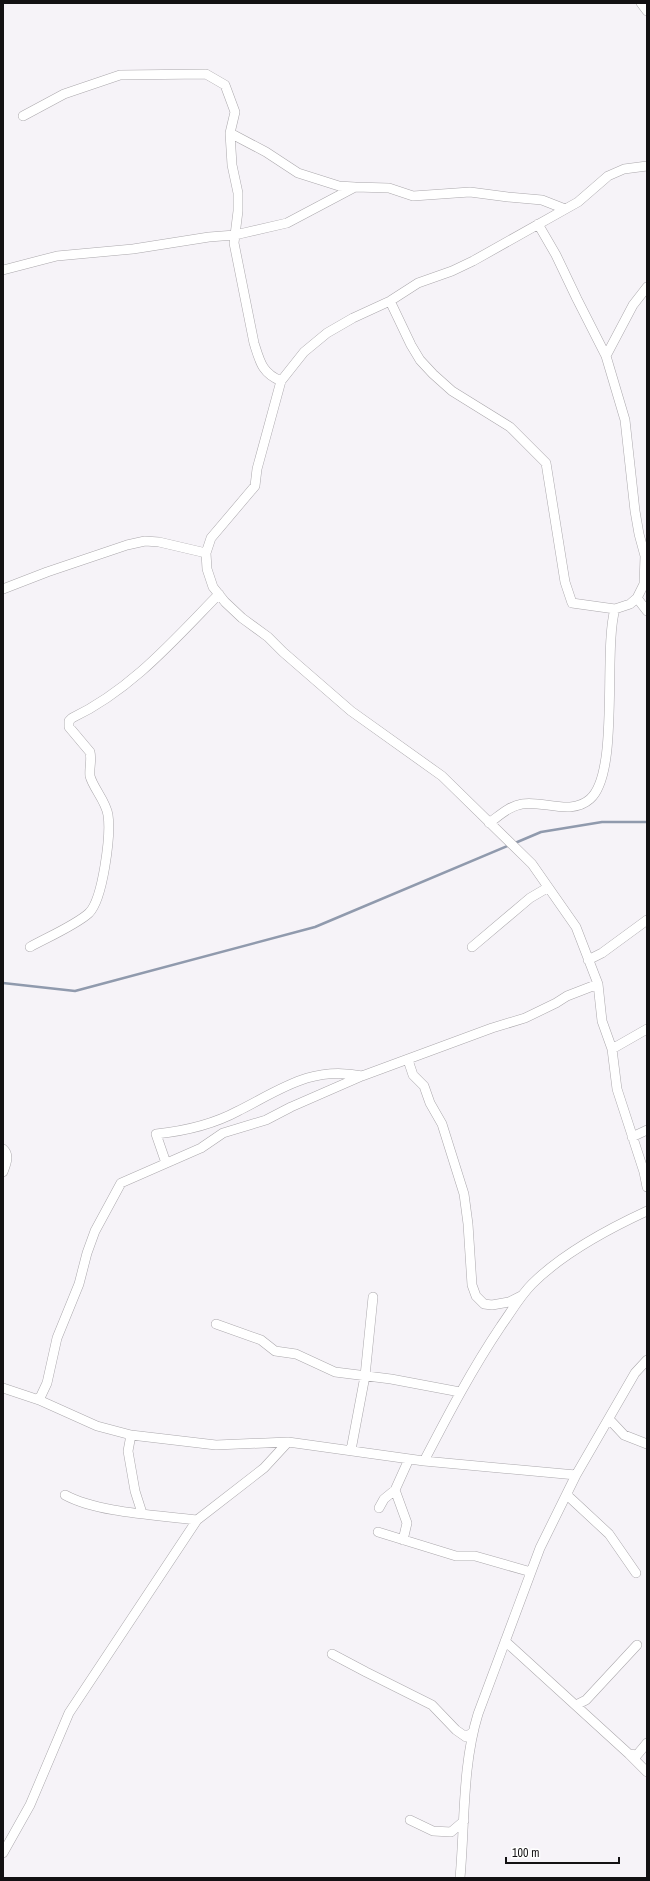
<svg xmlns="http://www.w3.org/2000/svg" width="650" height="1881" font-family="'Archivo Narrow',sans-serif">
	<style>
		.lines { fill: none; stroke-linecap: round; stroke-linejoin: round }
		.stream { stroke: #909aad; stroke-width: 2.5 }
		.minor-casing { stroke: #aba8ac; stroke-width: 10 }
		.minor { stroke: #fff; stroke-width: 9 }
	</style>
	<rect width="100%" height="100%" fill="#f6f3f8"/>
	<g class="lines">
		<!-- stream -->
		<path class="stream" d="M515,843L541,832L602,822H647
			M3,983L75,991L315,927L510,845"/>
		<defs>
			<path id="minor" d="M641,3L647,11
				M23,116L64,94L120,75L206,74L225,85L235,112L230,133L232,165L238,193V211L234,243L254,343C260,362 262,373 281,381
				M230,133L266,152L298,173L339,186L355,187
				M647,166L624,169L608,176L578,202L473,261L452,271L418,283L390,301L353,318L327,333L304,352L281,381L257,469L255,486L211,538L206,553L207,569L213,587L225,602L242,618L268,637L283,652L351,711L442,776L532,864L576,927L598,984L602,1021L612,1049L617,1089L644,1172L647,1187
				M3,270L57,256L133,249L209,237L235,235L287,223L355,187L389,188L413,196L470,192L508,197L542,200L565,209
				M390,301L411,345L420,360L433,374L452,391L510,427L546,463L565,582L572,603L615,609L630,604L637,598L644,584L645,556L639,534L635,511L625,420L606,356L577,299L556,255L538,224
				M606,356L633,305L647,287
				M3,589L47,572L127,545L145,541L159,542L206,553
				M637,598L647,611
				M489,823C499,816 509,806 522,804C543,800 571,816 590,799C620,773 603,651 615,609
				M30,947C46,938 76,925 89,913C103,899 111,835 108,815C106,801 93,788 90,776C89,768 92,760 90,752L69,727V721L72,718C131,690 174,640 219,594
				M472,947L530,898L547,888
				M588,960L602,953L647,920
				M612,1049L647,1029
				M408,1060L413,1075L424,1086L430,1103L442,1124L464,1194L468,1224L472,1285L476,1296L484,1304L492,1305L509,1302L521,1296
				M632,1137L647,1130
				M3,1149C10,1155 6,1164 3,1172
				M166,1163L156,1134C185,1131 212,1125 238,1111C280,1090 312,1065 362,1076
				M216,1324L261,1340L275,1351L296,1354L335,1372L391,1379L460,1392
				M3,1388L39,1400L97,1426L131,1435L216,1445L288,1442L424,1461L576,1475
				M39,1400L47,1383L57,1338L79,1284L87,1253L95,1231L121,1183L201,1148L223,1133L266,1120L291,1107L362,1076L492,1028L525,1018L556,1003L567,996L598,984
				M609,1419L624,1435L647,1444
				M131,1435L128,1451L135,1491L142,1513
				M351,1450L365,1376L373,1297
				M424,1461C448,1415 472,1369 501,1326C511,1312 520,1296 532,1284C563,1253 608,1229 647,1211
				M65,1495C98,1513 159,1515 197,1520
				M567,1495L609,1534L636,1573
				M379,1508L384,1499L395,1490
				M378,1532L456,1556H475L531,1572
				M403,1540L407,1523L395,1490L409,1459
				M505,1641L629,1754L647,1772
				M332,1654L366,1672L432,1705L456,1730L466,1737L473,1732
				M576,1705L586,1700L637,1645
				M629,1754L637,1755L647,1743
				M410,1820L433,1831L451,1832L464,1821
				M3,1853L30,1805L69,1713L197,1520L264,1468L288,1442
				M460,1878C465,1824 462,1766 478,1714L540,1548L576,1475L635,1373L647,1360"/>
		</defs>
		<!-- minor casing -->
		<use href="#minor" class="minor-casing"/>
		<!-- minor -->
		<use href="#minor" class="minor"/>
	</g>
	<!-- border -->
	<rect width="650" height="1881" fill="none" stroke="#131113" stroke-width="8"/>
	<!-- scale -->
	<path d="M506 1857v6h113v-6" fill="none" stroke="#131113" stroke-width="2"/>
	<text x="512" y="1857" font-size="12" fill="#131113" stroke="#ffffff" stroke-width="3" paint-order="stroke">100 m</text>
</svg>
